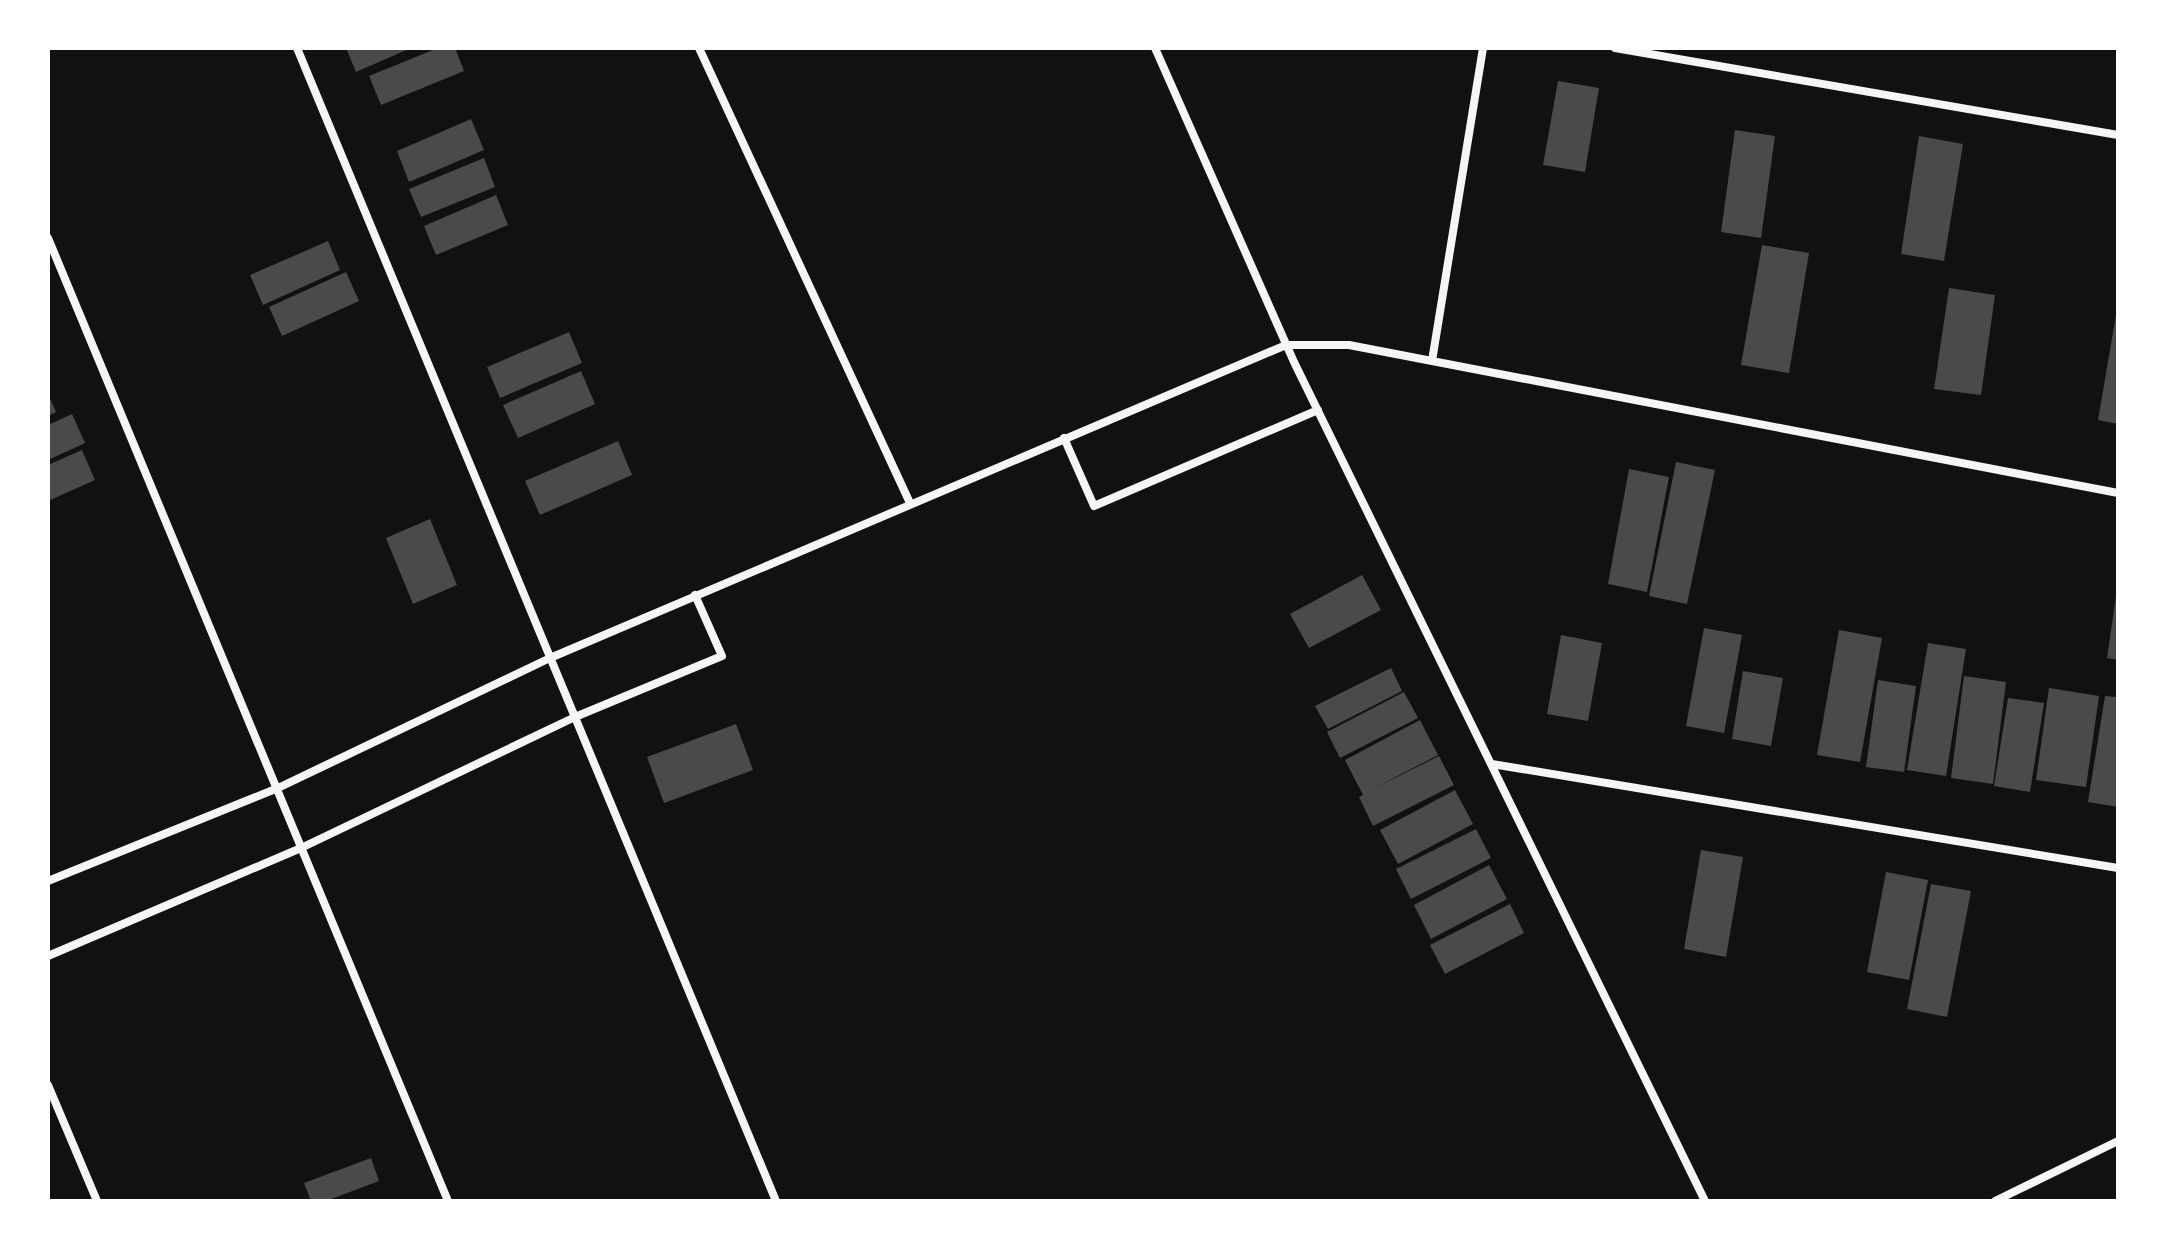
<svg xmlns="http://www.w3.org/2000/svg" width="2166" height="1249" font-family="Roboto,sans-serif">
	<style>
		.building { fill: #4a4a4a }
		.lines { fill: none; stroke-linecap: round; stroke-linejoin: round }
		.minor { stroke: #f5f5f5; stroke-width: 8 }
	</style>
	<rect width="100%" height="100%" fill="#111"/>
	<!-- building -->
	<path class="building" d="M346,48H411L356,72Z
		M438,48H455L464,71L381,105L369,76Z
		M1558,81L1599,88L1585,172L1543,165Z
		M471,119L484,150L409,182L397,151Z
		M1735,130L1775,136L1761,238L1721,232Z
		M1919,136L1963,144L1944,261L1901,254Z
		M484,158L495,187L421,217L409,189Z
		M496,195L508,225L436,255L424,226Z
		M328,241L340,270L263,305L250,275Z
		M1762,245L1809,253L1789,373L1741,365Z
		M346,272L359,301L282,336L269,307Z
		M1949,288L1995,295L1981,395L1934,389Z
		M2116,315H2118V424L2098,420Z
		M569,332L582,363L500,398L487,367Z
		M581,371L595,404L518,438L503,405Z
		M48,394L56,412L48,416Z
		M72,414L85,443L48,460V425Z
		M618,441L632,475L540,515L525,481Z
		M82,450L95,480L48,501V465Z
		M1676,462L1715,470L1687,604L1649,596Z
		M1629,469L1669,477L1647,592L1608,584Z
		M430,519L457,585L413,604L386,538Z
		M1362,575L1381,610L1309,648L1290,614Z
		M2116,596H2118V660L2107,658Z
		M1704,628L1742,635L1724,733L1686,726Z
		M1839,630L1882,638L1860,762L1817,755Z
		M1561,635L1602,643L1588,721L1547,714Z
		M1928,643L1966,649L1946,776L1907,770Z
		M1391,668L1402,691L1328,729L1315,706Z
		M1743,671L1783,678L1771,746L1732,739Z
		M1964,676L2006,682L1993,784L1951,778Z
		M1878,680L1916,686L1904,772L1866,767Z
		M2049,688L2099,696L2086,787L2036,780Z
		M1404,692L1418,718L1340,758L1327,732Z
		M2105,696L2118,697V807L2088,802Z
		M2008,698L2044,703L2030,792L1994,786Z
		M1420,720L1438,755L1371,790L1439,756L1454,785L1373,826L1359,797L1363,795L1345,760Z
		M736,724L753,770L664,803L647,757Z
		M1455,790L1473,824L1398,864L1380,830Z
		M1476,829L1491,858L1411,899L1396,869Z
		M1701,850L1743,857L1726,957L1684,949Z
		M1489,865L1507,899L1431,939L1414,905Z
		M1886,872L1928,880L1909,980L1867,972Z
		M1931,884L1971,891L1947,1017L1907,1009Z
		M1510,904L1524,933L1445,974L1430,945Z
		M371,1158L379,1181L326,1201H311L304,1183Z"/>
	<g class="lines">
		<!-- minor -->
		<path class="minor" d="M297,48L776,1201
			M699,48L910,503
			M1155,48L1294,362L1705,1201
			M1615,48L2118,135
			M48,238L448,1201
			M1432,361L1483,48
			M1064,438L1094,506L1318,410
			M1492,764L2118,868
			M48,881L278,788L550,658L1286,345H1349L2118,493
			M48,956L301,848L575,717L722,656L695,595
			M48,1085L97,1201
			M1995,1201L2118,1141"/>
	</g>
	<!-- border -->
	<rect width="2166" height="1249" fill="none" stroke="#ffffff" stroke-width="100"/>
</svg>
